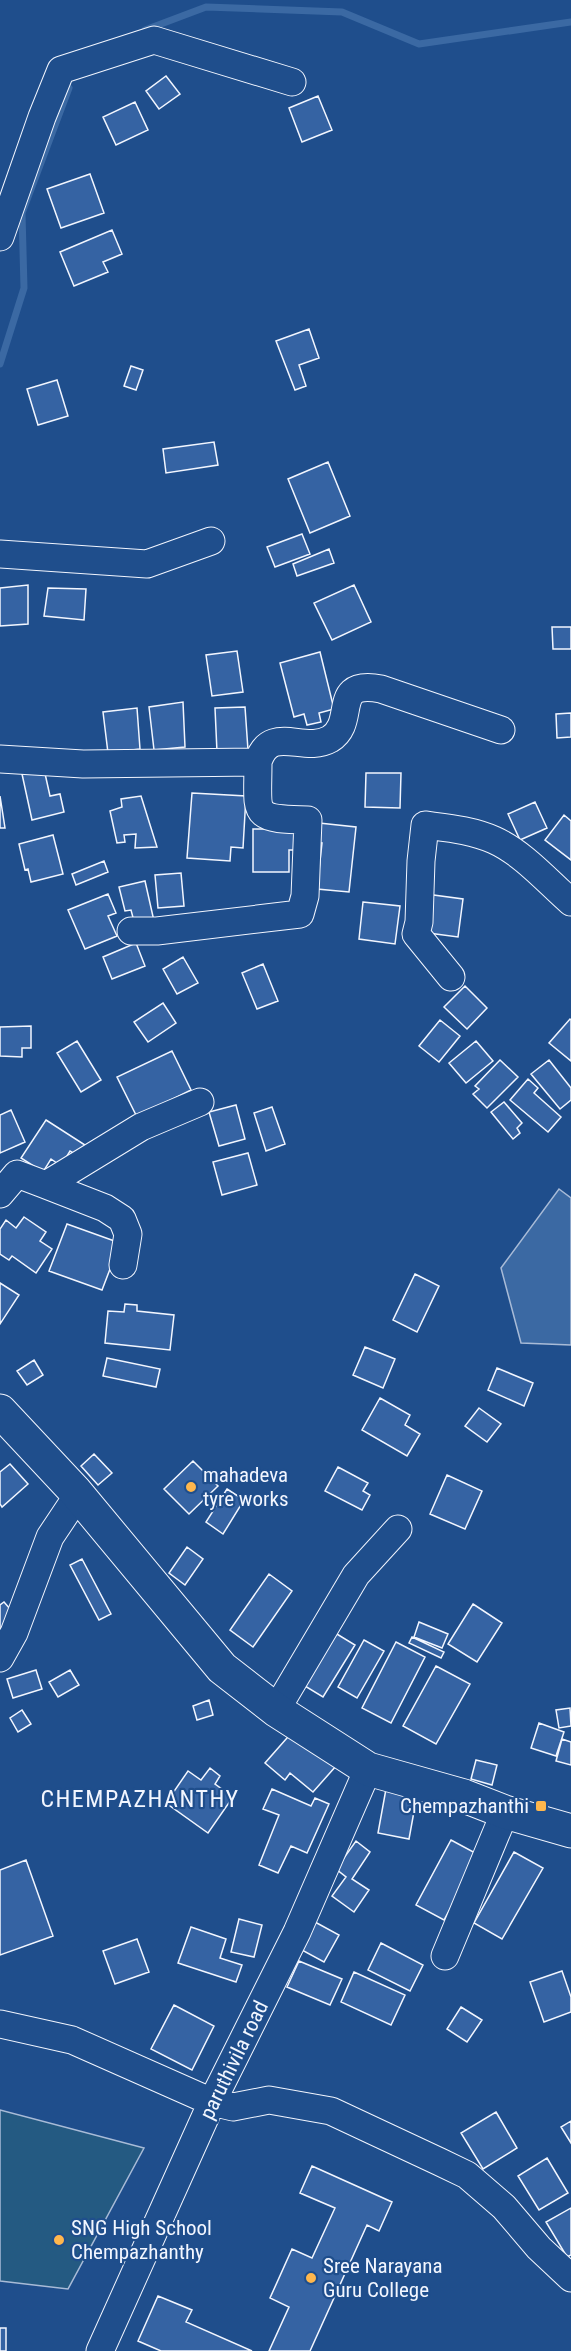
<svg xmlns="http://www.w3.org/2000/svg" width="571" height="2351" font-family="'Roboto Condensed',sans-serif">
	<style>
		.green { fill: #245a82; stroke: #a8bbd7; stroke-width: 1.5 }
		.water { fill: #3b69a3; stroke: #a8bbd7; stroke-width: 1.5 }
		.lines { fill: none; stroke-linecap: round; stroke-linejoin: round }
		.stream { stroke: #3b69a3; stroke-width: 7 }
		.building { fill: #3563a3; stroke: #f2f6ff; stroke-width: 1.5 }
		.minor-casing { stroke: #f2f6ff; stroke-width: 29 }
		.major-casing { stroke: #f2f6ff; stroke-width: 35 }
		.minor { stroke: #1f4e8c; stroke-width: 27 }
		.major { stroke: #1f4e8c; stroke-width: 33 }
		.poi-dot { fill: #ffb74d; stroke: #1f4e8c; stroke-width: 2 }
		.labels { text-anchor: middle; stroke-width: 4.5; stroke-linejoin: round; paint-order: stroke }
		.poi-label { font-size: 21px; fill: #f2f6ff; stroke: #1f4e8c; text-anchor: start }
		.street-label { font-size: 21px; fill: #f2f6ff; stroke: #1f4e8c }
		.quarter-label { font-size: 24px; letter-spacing: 1.5px; fill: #f2f6ff; stroke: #1f4e8c }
	</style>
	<rect width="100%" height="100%" fill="#1f4e8c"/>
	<!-- green -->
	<path class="green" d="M0,2110L144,2148L68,2289L0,2281Z"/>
	<!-- water -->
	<path class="water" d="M559,1189L571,1198V1345L521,1343L501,1268Z"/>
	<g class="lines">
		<!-- stream -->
		<path class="stream" d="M145,30L206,7L342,12L419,44L571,22
			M0,364L24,288L22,213L69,88"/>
	</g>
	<!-- building -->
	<path class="building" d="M166,76L180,94L159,109L146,91Z
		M318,96L332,130L302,142L289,108Z
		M135,102L148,130L116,145L103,117Z
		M90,174L104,213L61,228L47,189Z
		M112,230L122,254L103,262L108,272L74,286L60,252Z
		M309,329L319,358L299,365L306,386L295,390L276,341Z
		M131,366L143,370L136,390L124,386Z
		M57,380L68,416L38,425L27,389Z
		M214,442L218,465L166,473L163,449Z
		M328,462L350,516L310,533L288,479Z
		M302,534L310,554L275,567L267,547Z
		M329,549L334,563L297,576L293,564Z
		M28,585V624L0,626V588Z
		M354,585L371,622L332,640L314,603Z
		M48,588L86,589L84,620L44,616Z
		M552,627H571V649H553Z
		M237,651L243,692L212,696L206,655Z
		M320,652L334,709L319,713L321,722L307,725L304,714L294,717L280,663Z
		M183,702L185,747L154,750L149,707Z
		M245,707L248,750L217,752L215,708Z
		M137,708L140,749L108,753L103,712Z
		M571,713V737L557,738L556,714Z
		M44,769L50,796L60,794L64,812L32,820L22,774Z
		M366,773H401L400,808L365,807Z
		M192,793L246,796L243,848L231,847L230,861L187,858Z
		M0,796L5,828H0Z
		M141,796L157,847L135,848L136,834L124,835L125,842L117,843L110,811L122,807L121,799Z
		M535,802L547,828L520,840L508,814Z
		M564,815L571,821V860L545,840Z
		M319,823L356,827L349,892L317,889L322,843L311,842Z
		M253,829H295L294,850H289V872H253Z
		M53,835L63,874L31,882L28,869L25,870L19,844Z
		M104,861L108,872L76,885L72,874Z
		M181,873L184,906L158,908L155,875Z
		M145,881L154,921L135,925L131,910L125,911L119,887Z
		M108,894L116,913L108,916L117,936L85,949L68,910Z
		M426,894L463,899L458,937L421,932Z
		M363,902L400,906L395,944L359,939Z
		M136,943L145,966L112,979L103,957Z
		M183,957L198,983L177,994L163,969Z
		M263,964L278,1001L257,1009L242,973Z
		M465,986L487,1008L467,1029L444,1007Z
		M163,1003L176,1023L148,1042L134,1022Z
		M570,1019L571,1020V1061L549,1043Z
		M440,1020L460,1036L439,1062L419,1046Z
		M31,1026V1048H22V1057L0,1056V1027Z
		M77,1041L101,1080L81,1092L57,1053Z
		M476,1041L493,1061L466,1083L449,1063Z
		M172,1051L191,1090L137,1117L117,1077Z
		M500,1060L518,1077L487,1108L473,1094L479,1089L475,1086Z
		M549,1060L571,1088V1100L560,1109L531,1074Z
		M528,1079L538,1088L534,1093L561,1117L548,1132L510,1100Z
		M504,1102L522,1123L517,1128L520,1133L513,1139L491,1112Z
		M236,1105L245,1139L219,1146L209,1112Z
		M272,1107L285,1144L266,1151L254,1113Z
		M11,1110L25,1142L0,1153V1115Z
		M46,1120L85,1145L78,1156L70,1151L61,1166L51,1159L43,1172L21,1158Z
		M248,1153L257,1185L222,1195L213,1162Z
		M24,1217L46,1232L40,1241L52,1249L36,1273L12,1256L9,1260L0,1254V1229L6,1220L16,1228Z
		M67,1224L120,1243L102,1290L49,1271Z
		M415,1274L439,1286L417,1332L393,1320Z
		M0,1283L19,1295L0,1324Z
		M125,1304L137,1305V1311L174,1315L170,1350L105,1343L108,1311L124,1312Z
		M365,1347L395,1359L383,1388L353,1375Z
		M107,1358L160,1369L156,1387L103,1376Z
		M34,1360L43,1375L27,1385L17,1371Z
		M497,1368L533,1383L524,1406L488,1390Z
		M380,1398L410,1415L405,1425L420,1434L407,1456L362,1430Z
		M479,1408L501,1424L487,1442L465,1426Z
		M94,1454L112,1473L98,1485L81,1466Z
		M193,1461L218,1486L189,1514L164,1489Z
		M10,1464L28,1484L2,1507L0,1504V1472Z
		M338,1467L368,1483L363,1491L370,1495L362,1510L325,1491Z
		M447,1475L482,1491L465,1529L430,1514Z
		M227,1489L244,1500L223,1534L206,1522Z
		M187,1547L203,1559L185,1585L169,1573Z
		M82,1559L111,1614L99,1620L70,1565Z
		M269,1574L292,1591L253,1647L230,1630Z
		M4,1602L17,1617L0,1631V1605Z
		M473,1604L502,1623L477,1662L448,1644Z
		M419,1622L448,1634L442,1648L414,1637Z
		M327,1628L355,1645L323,1697L295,1680Z
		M412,1637L444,1652L441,1658L409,1643Z
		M364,1640L384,1651L357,1698L338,1687Z
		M396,1642L425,1657L391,1723L362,1708Z
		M436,1666L470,1684L436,1744L403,1726Z
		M36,1670L42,1689L13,1698L7,1679Z
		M70,1670L79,1685L58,1697L49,1682Z
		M209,1700L213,1715L197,1720L193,1706Z
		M570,1708L571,1726L559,1728L556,1710Z
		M22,1710L31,1724L18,1732L10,1718Z
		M539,1723L564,1732L556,1756L531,1748Z
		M294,1730L336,1766L313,1792L290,1773L285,1780L265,1763Z
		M562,1739L571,1742V1765L556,1761Z
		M476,1760L497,1765L492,1785L471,1779Z
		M210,1768L220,1776L215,1784L233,1797L208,1833L166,1803L188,1771L201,1780Z
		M272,1789L311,1806L315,1798L329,1804L307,1853L291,1846L278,1873L259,1865L279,1815L263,1809Z
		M386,1789L417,1795L409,1839L378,1833Z
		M451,1840L479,1855L444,1920L416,1905Z
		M356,1841L370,1852L352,1879L369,1890L354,1912L332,1896L346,1877L336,1869Z
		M514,1852L543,1868L502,1939L474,1923Z
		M26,1860L53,1936L0,1955V1870Z
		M239,1919L262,1925L254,1957L231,1952Z
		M315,1922L339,1935L324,1962L300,1949Z
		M191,1927L226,1939L220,1958L242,1965L236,1982L178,1963Z
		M137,1939L149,1972L115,1984L103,1951Z
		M381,1943L423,1965L410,1991L368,1970Z
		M299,1961L342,1979L330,2005L287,1987Z
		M562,1971L571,1997V2012L544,2022L530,1982Z
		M354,1972L405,1995L391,2025L341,2002Z
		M174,2005L214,2026L192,2070L151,2049Z
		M461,2007L482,2020L467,2042L447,2029Z
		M496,2112L517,2148L483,2169L461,2133Z
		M571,2121V2143L561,2127Z
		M547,2158L568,2193L539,2210L518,2176Z
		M312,2166L392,2202L379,2231L367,2225L310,2351H269L289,2307L270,2298L292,2249L312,2258L335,2208L300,2193Z
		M571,2208V2255L567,2257L546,2222Z
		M158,2296L192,2310L186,2322L252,2351H161L138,2341Z
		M0,2328H6V2351H0Z"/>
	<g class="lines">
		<defs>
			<path id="minor" d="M0,237L42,117L61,70L154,40L292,82
				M0,554L147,564L211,541
				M0,759L83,764L258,762C258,816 250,819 308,820L305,896L300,914L157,931H131
				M258,762C270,723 304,754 330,739C358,722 329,679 381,689L501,730
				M451,977L416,934L419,922L421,861L425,825C448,828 472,830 494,840C523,853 547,881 571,902
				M46,1185L105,1208L122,1219L128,1234L123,1265
				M0,1194L17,1174L46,1185L141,1127L200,1102
				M0,1658L14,1633L50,1537L78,1495
				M276,1710L356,1575L398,1529
				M445,1956L505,1812
				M0,2024L72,2040L212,2102L233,2107L269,2100L331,2111L440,2162L467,2175L504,2207L539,2248L571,2278
				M100,2351L212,2102L297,1932L368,1769"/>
			<path id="major" d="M0,1411L75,1491L222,1668L276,1710L368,1769L464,1796L505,1812L571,1831"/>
		</defs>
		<!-- minor casing -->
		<use href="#minor" class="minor-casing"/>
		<!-- major casing -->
		<use href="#major" class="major-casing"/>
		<!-- minor -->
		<use href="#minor" class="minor"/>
		<!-- major -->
		<use href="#major" class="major"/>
	</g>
	<!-- markers -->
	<g class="poi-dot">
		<circle cx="191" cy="1487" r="6"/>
		<rect x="535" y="1800" width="12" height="12" rx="3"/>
		<circle cx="59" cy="2240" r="6"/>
		<circle cx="311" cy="2278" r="6"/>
	</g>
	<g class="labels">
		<!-- poi labels -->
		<g class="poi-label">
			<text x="203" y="1482">mahadeva<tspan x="203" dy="24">tyre works</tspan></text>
			<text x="529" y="1813" text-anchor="end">Chempazhanthi</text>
			<text x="71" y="2235">SNG High School<tspan x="71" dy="24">Chempazhanthy</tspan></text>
			<text x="323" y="2273">Sree Narayana<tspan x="323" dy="24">Guru College</tspan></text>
		</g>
		<!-- street labels -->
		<g class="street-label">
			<text transform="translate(234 2060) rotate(-64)" y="7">paruthivila road</text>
		</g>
		<!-- quarter labels -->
		<g class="quarter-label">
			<text x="140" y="1807">CHEMPAZHANTHY</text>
		</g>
	</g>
</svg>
